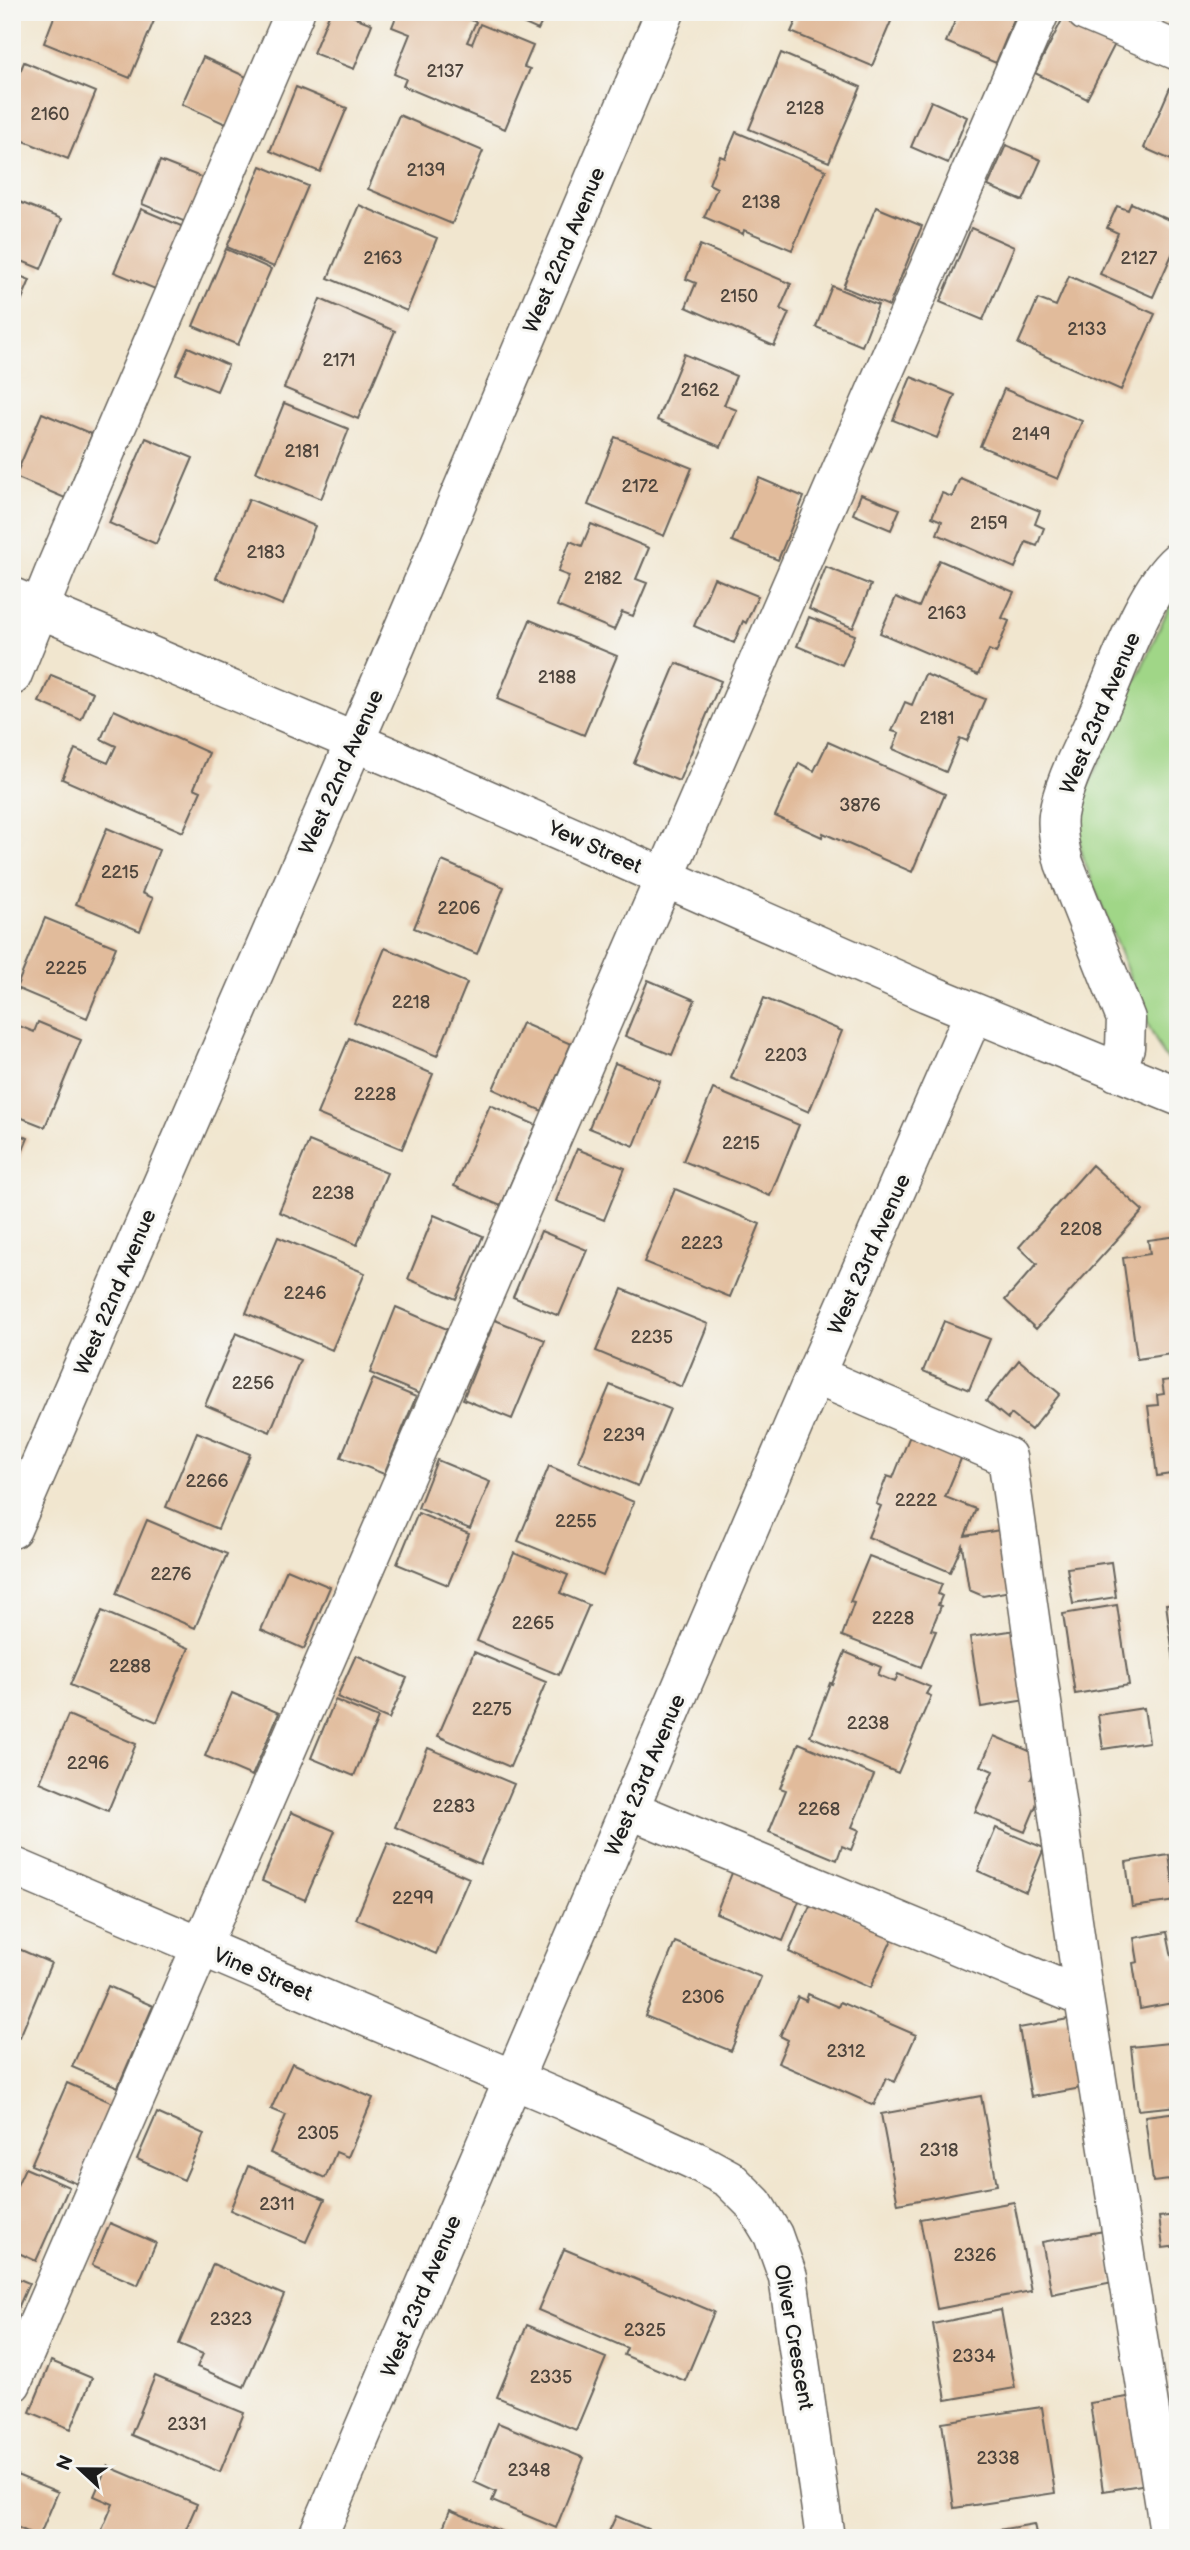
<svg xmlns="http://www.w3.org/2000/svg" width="1190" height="2550" font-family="'Balsamiq Sans',sans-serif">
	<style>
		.green { fill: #a0d687; stroke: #5e7952; stroke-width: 2 }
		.building { fill: #e1bb9b }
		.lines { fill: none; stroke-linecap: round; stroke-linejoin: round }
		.minor-casing { stroke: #67635b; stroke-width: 41 }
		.minor { stroke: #fff; stroke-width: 38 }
		.labels { text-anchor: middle; stroke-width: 6; stroke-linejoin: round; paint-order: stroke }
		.number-label { font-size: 18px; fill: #4d443c }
		.street-label { font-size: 21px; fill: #1c1c1c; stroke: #f6f6f2 }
	</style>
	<rect width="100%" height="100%" fill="#f6f6f2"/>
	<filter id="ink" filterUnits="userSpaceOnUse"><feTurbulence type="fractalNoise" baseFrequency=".0143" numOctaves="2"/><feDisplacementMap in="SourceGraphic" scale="14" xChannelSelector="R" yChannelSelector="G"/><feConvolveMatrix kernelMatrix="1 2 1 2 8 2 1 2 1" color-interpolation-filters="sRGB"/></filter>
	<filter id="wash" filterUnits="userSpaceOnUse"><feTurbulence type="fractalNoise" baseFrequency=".00686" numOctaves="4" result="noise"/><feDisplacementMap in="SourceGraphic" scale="28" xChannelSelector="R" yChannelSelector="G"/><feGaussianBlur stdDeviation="1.57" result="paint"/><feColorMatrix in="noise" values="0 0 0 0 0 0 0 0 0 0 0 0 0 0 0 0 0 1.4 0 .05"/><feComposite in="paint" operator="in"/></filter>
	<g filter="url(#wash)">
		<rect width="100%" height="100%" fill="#f1e6cf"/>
		<!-- green -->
		<path class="green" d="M1178,587V1068L1163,1055L1150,1029L1081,853L1077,811Z"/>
		<g id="blocks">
			<!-- building -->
			<path class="building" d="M56,12H147L156,16L130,78L44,43Z
				M330,12H342L372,24L354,69L313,53Z
				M398,12H452L476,22L467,42L472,44L480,24L533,46L524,67L530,69L505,129L403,86L406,79L394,74L410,34L392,27Z
				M498,12H547L538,30Z
				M800,12H895L872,66L791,32Z
				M959,12H1017L996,63L946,42Z
				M1063,18L1115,44L1087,99L1035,73Z
				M781,53L861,87L829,162L749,129Z
				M203,57L251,79L230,126L182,104Z
				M24,62L96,92L68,159L12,136V91Z
				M1172,83L1178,85V163L1144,148Z
				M296,87L347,108L320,172L270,151Z
				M931,101L967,117L948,163L911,147Z
				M399,115L483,151L452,224L368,189Z
				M736,132L826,170L792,250L744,230L743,234L704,217L717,188L709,184L720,156L725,158Z
				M1006,145L1041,160L1023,201L988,186Z
				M160,161L206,179L188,223L142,204Z
				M261,166L308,186L274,267L227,247Z
				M12,199L62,219L41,269L12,257Z
				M1131,203L1178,224V241L1153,297L1100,274L1118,233L1107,228L1117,206L1128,210Z
				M359,205L437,238L407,311L328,278Z
				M876,207L922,226L889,306L843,287Z
				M141,209L186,228L160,291L114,272Z
				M971,228L1014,247L983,320L940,302Z
				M700,245L791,284L780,309L789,313L774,346L686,307L696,283L686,279Z
				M226,249L271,269L238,345L193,326Z
				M12,273L30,280L12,323Z
				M1069,276L1155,314L1121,390L1018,344L1038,299L1056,306Z
				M832,286L878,305L862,346L816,327Z
				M320,299L395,331L358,419L284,388Z
				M188,347L228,365L217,391L176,374Z
				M684,354L736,376L724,405L737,410L721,447L657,420Z
				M911,377L955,395L937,438L893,420Z
				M1004,389L1082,421L1058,479L980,446Z
				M284,403L349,429L321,499L256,472Z
				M42,413L92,434L65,498L15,477Z
				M615,437L692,468L664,536L588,505Z
				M146,438L193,458L156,544L109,523Z
				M759,478L804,497L778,560L732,541Z
				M960,478L1040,511L1035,524L1044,528L1037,546L1026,542L1015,568L937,534L942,521L932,517L942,493L952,497Z
				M861,494L900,509L891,530L853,514Z
				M249,499L315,526L283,605L216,578Z
				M591,524L649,548L636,579L647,583L633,616L622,612L614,630L557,606L569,576L558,572L570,541L582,546Z
				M939,560L1014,592L1002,618L1009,621L996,653L989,650L978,675L880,633L896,597L919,607Z
				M826,567L871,585L853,628L809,609Z
				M714,578L758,596L746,623L743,621L734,643L694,626Z
				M809,617L855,635L842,665L797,646Z
				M530,620L617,656L584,735L497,699Z
				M676,663L721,681L679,781L634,763Z
				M925,674L985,699L967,741L960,738L946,772L893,749L899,733L892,731L905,702L912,705Z
				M51,675L93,692L81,720L39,702Z
				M114,710L209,753L194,788L201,791L183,832L62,779L75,749L108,763L116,746L101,739Z
				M828,742L945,794L912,872L823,833L822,837L775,816L799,763L814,771Z
				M107,828L159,850L142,893L153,898L140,931L76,904Z
				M442,861L504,887L477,954L414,928Z
				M45,918L116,947L87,1018L16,988Z
				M385,948L467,983L437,1056L354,1022Z
				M648,980L695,1000L672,1055L625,1036Z
				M764,998L842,1031L809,1112L731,1078Z
				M38,1022L81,1040L45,1127L12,1114V1023L34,1032Z
				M522,1023L571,1044L542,1111L493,1089Z
				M349,1038L433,1074L402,1149L317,1114Z
				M615,1063L660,1081L634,1146L589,1128Z
				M713,1089L799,1125L770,1196L683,1161Z
				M490,1105L536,1125L501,1206L454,1186Z
				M12,1131L28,1138L12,1177Z
				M309,1141L387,1173L357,1245L279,1212Z
				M577,1149L625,1168L604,1220L556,1201Z
				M1092,1165L1143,1211L1036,1329L1005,1300L1037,1264L1019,1247Z
				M675,1189L760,1224L730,1297L644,1262Z
				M434,1215L483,1236L456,1299L408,1279Z
				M541,1231L587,1250L559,1316L513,1297Z
				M1178,1236V1353L1137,1359L1123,1258L1150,1254L1148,1240Z
				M278,1237L365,1273L332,1350L246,1313Z
				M622,1289L708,1324L682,1387L596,1351Z
				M396,1307L447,1329L420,1394L370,1373Z
				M495,1320L545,1340L512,1419L463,1399Z
				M944,1321L990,1339L969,1390L923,1371Z
				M236,1333L300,1360L270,1432L205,1405Z
				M1019,1360L1060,1394L1031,1430L1011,1414L1008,1419L986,1401Z
				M373,1379L416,1397L384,1474L341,1457Z
				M1178,1379V1473L1157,1476L1148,1406L1158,1405L1157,1395L1164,1394L1162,1381Z
				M610,1385L670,1409L638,1486L578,1461Z
				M197,1432L250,1454L218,1529L166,1507Z
				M911,1433L963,1454L945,1497L976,1509L965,1536L1006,1529L1016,1590L983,1596L969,1590L962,1545L950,1572L868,1537L881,1506L876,1504L887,1476L893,1478Z
				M437,1460L490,1482L470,1529L418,1508Z
				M549,1466L634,1502L603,1576L518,1541Z
				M418,1513L469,1534L448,1585L397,1564Z
				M147,1520L227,1554L195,1628L116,1594Z
				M514,1553L568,1575L560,1593L589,1605L559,1675L477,1641Z
				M869,1556L942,1584L938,1594L942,1596L938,1605L941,1606L931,1630L936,1631L921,1667L842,1636L854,1603L850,1602Z
				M1111,1562L1116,1597L1073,1604L1067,1568Z
				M287,1569L330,1587L304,1649L261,1630Z
				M1178,1603V1676H1176L1166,1604Z
				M1117,1605L1129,1685L1075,1694L1063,1614Z
				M102,1611L189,1648L157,1722L70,1685Z
				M1023,1629L1033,1699L981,1707L970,1637Z
				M474,1652L546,1682L510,1767L438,1736Z
				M845,1652L881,1667L878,1675L895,1682L898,1674L930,1687L926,1694L931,1696L898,1773L810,1736L830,1683L832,1684Z
				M356,1655L407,1678L389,1719L337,1697Z
				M232,1693L279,1713L252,1776L205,1756Z
				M335,1700L378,1718L354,1776L311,1758Z
				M1144,1708L1149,1742L1103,1749L1098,1715Z
				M68,1715L136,1744L108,1811L40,1782Z
				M994,1736L1041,1756L1031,1779L1045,1784L1025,1832L975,1812L993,1771L981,1766Z
				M799,1743L874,1775L852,1827L859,1830L851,1850L842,1846L837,1860L769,1832L786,1790L780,1788Z
				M428,1748L514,1784L480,1864L395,1827Z
				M291,1812L335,1831L305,1900L262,1881Z
				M996,1828L1044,1848L1026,1892L978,1871Z
				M388,1843L469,1878L436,1954L356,1919Z
				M1169,1855L1176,1901L1132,1907L1126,1862Z
				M734,1868L801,1896L783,1941L716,1913Z
				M813,1899L894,1935L870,1988L789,1952Z
				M1167,1932L1172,1957L1178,1955V2002L1140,2009L1133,1963L1138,1962L1134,1938Z
				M675,1942L761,1977L731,2051L645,2016Z
				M12,1946L51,1963L20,2037L12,2033Z
				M108,1986L153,2006L118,2087L72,2067Z
				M808,1994L838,2007L840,2002L916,2035L895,2082L886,2078L874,2105L778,2063L788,2040L780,2036L798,1997L806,2001Z
				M1074,2018L1087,2087L1031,2097L1019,2028Z
				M1178,2042V2106L1138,2110L1131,2047Z
				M292,2063L373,2098L348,2157L336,2152L325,2178L270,2153L286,2115L271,2109Z
				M67,2083L113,2103L78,2184L31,2165Z
				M981,2096L997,2185L898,2204L881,2114Z
				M1178,2112V2179L1153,2182L1145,2116Z
				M157,2113L204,2134L184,2180L137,2159Z
				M248,2166L325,2199L306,2242L230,2210Z
				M25,2168L69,2187L36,2261L12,2250V2196Z
				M1014,2202L1031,2291L937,2309L920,2219Z
				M1178,2215V2246L1163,2248L1159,2217Z
				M110,2223L156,2243L138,2285L92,2265Z
				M1104,2231L1113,2282L1052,2294L1042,2242Z
				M564,2249L714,2312L685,2381L624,2355L627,2348L538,2310Z
				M213,2264L284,2295L244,2387L197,2367L203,2354L179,2344Z
				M12,2276L29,2283L12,2322Z
				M1001,2310L1015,2388L946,2400L933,2324Z
				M527,2325L606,2358L576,2430L497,2397Z
				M51,2361L92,2378L71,2429L30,2412Z
				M155,2376L244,2413L220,2472L131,2435Z
				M1140,2395L1154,2483L1103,2491L1090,2403Z
				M1042,2407L1055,2493L954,2508L942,2422Z
				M498,2423L584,2458L556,2528L492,2501L496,2492L474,2482Z
				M107,2466L197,2504L182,2538H107L108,2534L101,2532L113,2504L94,2496Z
				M12,2473L58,2492L39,2537L12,2525Z
				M450,2510L517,2538H439Z
				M616,2516L662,2535L661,2538H606Z
				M1034,2524L1037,2538H963V2536Z"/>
		</g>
	</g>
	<g filter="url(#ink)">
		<use href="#blocks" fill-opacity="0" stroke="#67635b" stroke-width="2"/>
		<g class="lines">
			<defs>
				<path id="minor" d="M1086,12L1178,51
					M12,597L400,761L927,993L1178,1096
					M12,676L57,565L295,12
					M1117,1072L1125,1047L1126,1019L1064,863C1060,848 1056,831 1058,815C1064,779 1085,744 1099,711C1118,669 1144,590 1178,561
					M815,1375L1007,1457L1084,1998L1170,2538
					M12,1529L385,672L665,12
					M631,1810L1084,1998
					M12,1866L564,2101L698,2162L729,2179L754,2204L773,2235L788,2277L825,2538
					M12,2383L1040,12
					M317,2538L815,1375L974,1013"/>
			</defs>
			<!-- minor casing -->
			<use href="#minor" class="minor-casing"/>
			<!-- minor -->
			<use href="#minor" class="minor"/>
		</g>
	</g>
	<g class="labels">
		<!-- number labels -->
		<g class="number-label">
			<text x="445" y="77">2137</text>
			<text x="805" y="114">2128</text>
			<text x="50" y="120">2160</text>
			<text x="426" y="176">2139</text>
			<text x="761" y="208">2138</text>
			<text x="383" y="264">2163</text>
			<text x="1139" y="264">2127</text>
			<text x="739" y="302">2150</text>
			<text x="1087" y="335">2133</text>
			<text x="339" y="366">2171</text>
			<text x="700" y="396">2162</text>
			<text x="1031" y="440">2149</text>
			<text x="302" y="457">2181</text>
			<text x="640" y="492">2172</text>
			<text x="989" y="529">2159</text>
			<text x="266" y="558">2183</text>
			<text x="603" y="584">2182</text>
			<text x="947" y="619">2163</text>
			<text x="557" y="683">2188</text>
			<text x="937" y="724">2181</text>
			<text x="860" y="811">3876</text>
			<text x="120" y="878">2215</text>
			<text x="459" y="914">2206</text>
			<text x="66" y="974">2225</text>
			<text x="411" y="1008">2218</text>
			<text x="786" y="1061">2203</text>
			<text x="375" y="1100">2228</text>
			<text x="741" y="1149">2215</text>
			<text x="333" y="1199">2238</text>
			<text x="1081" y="1235">2208</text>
			<text x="702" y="1249">2223</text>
			<text x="305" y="1299">2246</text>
			<text x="652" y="1343">2235</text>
			<text x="253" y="1389">2256</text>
			<text x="624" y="1441">2239</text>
			<text x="207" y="1487">2266</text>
			<text x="916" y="1506">2222</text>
			<text x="576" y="1527">2255</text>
			<text x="171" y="1580">2276</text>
			<text x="893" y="1624">2228</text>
			<text x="533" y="1629">2265</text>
			<text x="130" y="1672">2288</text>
			<text x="492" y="1715">2275</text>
			<text x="868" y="1729">2238</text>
			<text x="88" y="1769">2296</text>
			<text x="454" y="1812">2283</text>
			<text x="819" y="1815">2268</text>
			<text x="413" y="1904">2299</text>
			<text x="703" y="2003">2306</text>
			<text x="846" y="2057">2312</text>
			<text x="318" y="2139">2305</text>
			<text x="939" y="2156">2318</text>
			<text x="277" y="2210">2311</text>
			<text x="975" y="2261">2326</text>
			<text x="231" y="2325">2323</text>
			<text x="645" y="2336">2325</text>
			<text x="974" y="2362">2334</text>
			<text x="551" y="2383">2335</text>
			<text x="187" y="2430">2331</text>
			<text x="998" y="2464">2338</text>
			<text x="529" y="2476">2348</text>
		</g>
		<!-- street labels -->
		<g class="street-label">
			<text transform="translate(564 250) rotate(-67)" y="7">West 22nd Avenue</text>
			<text transform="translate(1100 713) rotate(-67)" y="7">West 23rd Avenue</text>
			<text transform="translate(341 772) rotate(-66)" y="7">West 22nd Avenue</text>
			<text transform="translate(595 847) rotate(24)" y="7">Yew Street</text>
			<text transform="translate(869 1254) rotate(-66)" y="7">West 23rd Avenue</text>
			<text transform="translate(115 1292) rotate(-67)" y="7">West 22nd Avenue</text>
			<text transform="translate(645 1775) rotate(-67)" y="7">West 23rd Avenue</text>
			<text transform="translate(263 1974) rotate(23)" y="7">Vine Street</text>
			<text transform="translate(421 2296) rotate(-67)" y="7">West 23rd Avenue</text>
			<text transform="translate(794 2337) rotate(80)" y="7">Oliver Crescent</text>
		</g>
	</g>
	<!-- margin -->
	<rect width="1190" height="2550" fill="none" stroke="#f6f6f2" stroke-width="42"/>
	<!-- north arrow -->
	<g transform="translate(80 2469) rotate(292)" stroke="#f6f6f2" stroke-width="5" paint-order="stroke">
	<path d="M0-5L12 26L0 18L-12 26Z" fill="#1c1c1c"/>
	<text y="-10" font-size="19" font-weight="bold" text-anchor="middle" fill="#1c1c1c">N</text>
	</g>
</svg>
